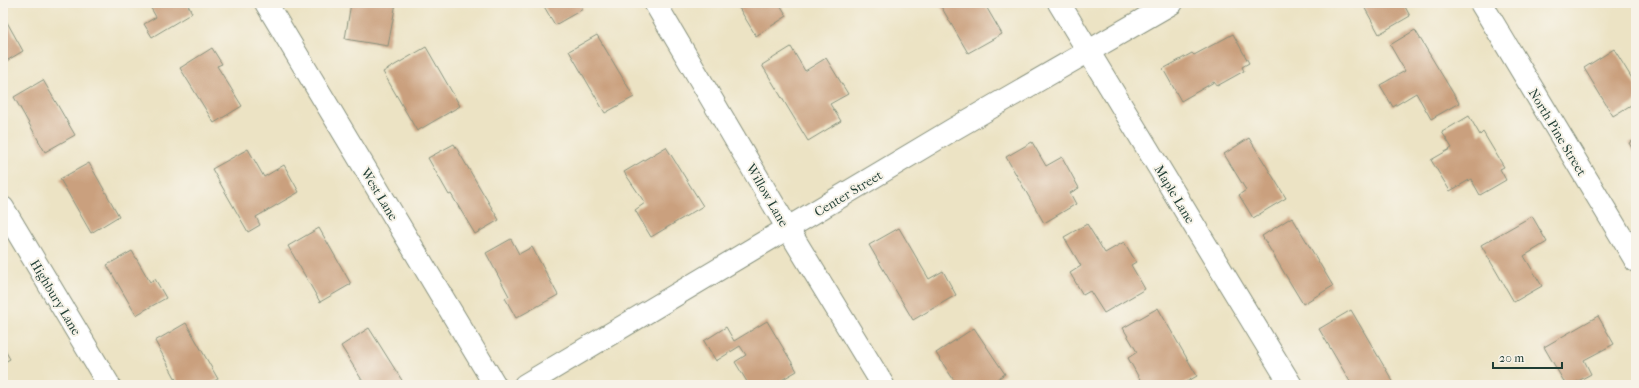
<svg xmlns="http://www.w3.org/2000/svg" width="1639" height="388" viewBox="0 0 1639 388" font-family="'IM FELL French Canon',serif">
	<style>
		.building { fill: #caa07e }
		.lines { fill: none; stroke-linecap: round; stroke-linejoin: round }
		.minor-casing { stroke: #86907c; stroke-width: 24 }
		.minor { stroke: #fff; stroke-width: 22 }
		.labels { text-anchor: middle; stroke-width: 4; stroke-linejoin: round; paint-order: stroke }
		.street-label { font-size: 13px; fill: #1f3d34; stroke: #f7f3e8 }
	</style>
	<rect width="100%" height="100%" fill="#f7f3e8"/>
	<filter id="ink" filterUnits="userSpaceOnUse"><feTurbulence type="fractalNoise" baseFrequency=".025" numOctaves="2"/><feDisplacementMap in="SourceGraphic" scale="8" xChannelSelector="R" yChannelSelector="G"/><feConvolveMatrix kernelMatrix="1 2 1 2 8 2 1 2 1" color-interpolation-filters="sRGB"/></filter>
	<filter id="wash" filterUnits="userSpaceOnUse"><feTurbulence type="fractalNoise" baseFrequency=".012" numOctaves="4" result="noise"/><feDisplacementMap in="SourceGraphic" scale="16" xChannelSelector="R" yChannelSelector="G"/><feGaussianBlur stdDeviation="0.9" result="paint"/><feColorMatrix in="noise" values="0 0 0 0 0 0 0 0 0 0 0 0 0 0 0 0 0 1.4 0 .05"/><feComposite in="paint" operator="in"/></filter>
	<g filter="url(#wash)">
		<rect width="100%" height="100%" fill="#ece3c4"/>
		<g id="blocks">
			<g class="building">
				<path d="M148,3H187L192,13L152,37L144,24L156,17Z"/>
				<path d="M351,3H396L388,46L345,39Z"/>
				<path d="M542,3H580L583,9L555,25Z"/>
				<path d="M736,3H779L787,16L756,36Z"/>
				<path d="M939,3H984L1002,34L968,53Z"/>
				<path d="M1362,3H1403L1410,16L1379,34Z"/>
				<path d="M3,15L23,51L3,63Z"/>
				<path d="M1415,30L1459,103L1431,119L1416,93L1393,107L1380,85L1405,71L1390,45Z"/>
				<path d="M1233,34L1249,63L1242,67L1244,71L1217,86L1214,82L1181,101L1163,69L1192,53L1194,55Z"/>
				<path d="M597,35L634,97L605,113L569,51Z"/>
				<path d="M426,47L460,106L417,131L383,72Z"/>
				<path d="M791,47L805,71L826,58L848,94L830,104L841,121L808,141L762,65Z"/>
				<path d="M212,48L222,64L217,66L242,106L214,123L180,68Z"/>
				<path d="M1614,49L1636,85V102L1613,116L1584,68Z"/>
				<path d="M43,80L75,135L45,152L14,97Z"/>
				<path d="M1469,116L1480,135L1483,132L1504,167L1500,169L1506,180L1480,195L1471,179L1450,191L1431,160L1452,148L1442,132Z"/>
				<path d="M1249,138L1286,198L1253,218L1239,195L1246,190L1224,154Z"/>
				<path d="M1636,140V155L1629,143Z"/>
				<path d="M1032,142L1046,166L1062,157L1079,188L1070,193L1076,204L1044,223L1006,157Z"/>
				<path d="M454,144L499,220L475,234L451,194L449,195L428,158Z"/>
				<path d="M666,147L703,206L651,237L635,210L645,203L624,172Z"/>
				<path d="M248,149L264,177L284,165L299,192L256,217L260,225L248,232L212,169Z"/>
				<path d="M89,163L119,216L91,233L60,179Z"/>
				<path d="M1532,216L1547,242L1524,256L1542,286L1514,302L1481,245Z"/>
				<path d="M1292,217L1333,286L1303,304L1262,236Z"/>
				<path d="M1087,224L1105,253L1124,242L1136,262L1131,265L1145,289L1104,313L1090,291L1083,295L1070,273L1081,266L1064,237Z"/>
				<path d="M319,228L351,284L320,302L288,246Z"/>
				<path d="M899,228L929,279L943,271L956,295L913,320L869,245Z"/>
				<path d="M511,239L519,254L532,247L558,295L516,318L505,298L509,296L486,253Z"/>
				<path d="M132,251L150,282L155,279L166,298L136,315L107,265Z"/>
				<path d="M1158,308L1197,376L1181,385H1143L1128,358L1137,352L1123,328Z"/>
				<path d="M1351,310L1395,385H1352L1319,329Z"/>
				<path d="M1598,316L1614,344L1584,360L1591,374L1571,385H1566L1544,347Z"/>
				<path d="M767,321L797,371L773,385H749L735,362L746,355L740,346L716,361L704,341L726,327L734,341Z"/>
				<path d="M186,323L218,379L206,385H179L155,341Z"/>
				<path d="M369,328L403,382L399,385H365L341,346Z"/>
				<path d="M974,328L1005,374L997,379L1001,385H957L936,353Z"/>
				<path d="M3,347L10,359L3,363Z"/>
			</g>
		</g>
	</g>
	<g filter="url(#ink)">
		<use href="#blocks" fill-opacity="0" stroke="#86907c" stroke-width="1"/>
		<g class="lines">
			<defs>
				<g id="minor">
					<path d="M266,3L495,385"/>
					<path d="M655,3L788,229L883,385"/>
					<path d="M1059,3L1291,385"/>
					<path d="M1481,3L1636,261"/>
					<path d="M3,208L109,385"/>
					<path d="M525,385L952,130L1172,3"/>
				</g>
			</defs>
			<use href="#minor" class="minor-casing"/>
			<use href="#minor" class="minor"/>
		</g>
	</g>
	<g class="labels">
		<g class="street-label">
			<text transform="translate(1558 132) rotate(59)" y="5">North Pine Street</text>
			<text transform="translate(848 193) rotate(-31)" y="5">Center Street</text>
			<text transform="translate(380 194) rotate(59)" y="5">West Lane</text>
			<text transform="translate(1175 194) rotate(59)" y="5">Maple Lane</text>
			<text transform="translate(768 195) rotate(60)" y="5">Willow Lane</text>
			<text transform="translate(56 297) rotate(59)" y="5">Highbury Lane</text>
		</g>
	</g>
	<rect width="1639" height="388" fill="none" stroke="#f7f3e8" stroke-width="16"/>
	<path d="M1493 362v6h69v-6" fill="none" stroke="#1f3d34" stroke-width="2"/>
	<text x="1499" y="362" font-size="12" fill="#1f3d34" stroke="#f7f3e8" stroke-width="3" paint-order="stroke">20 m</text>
</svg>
